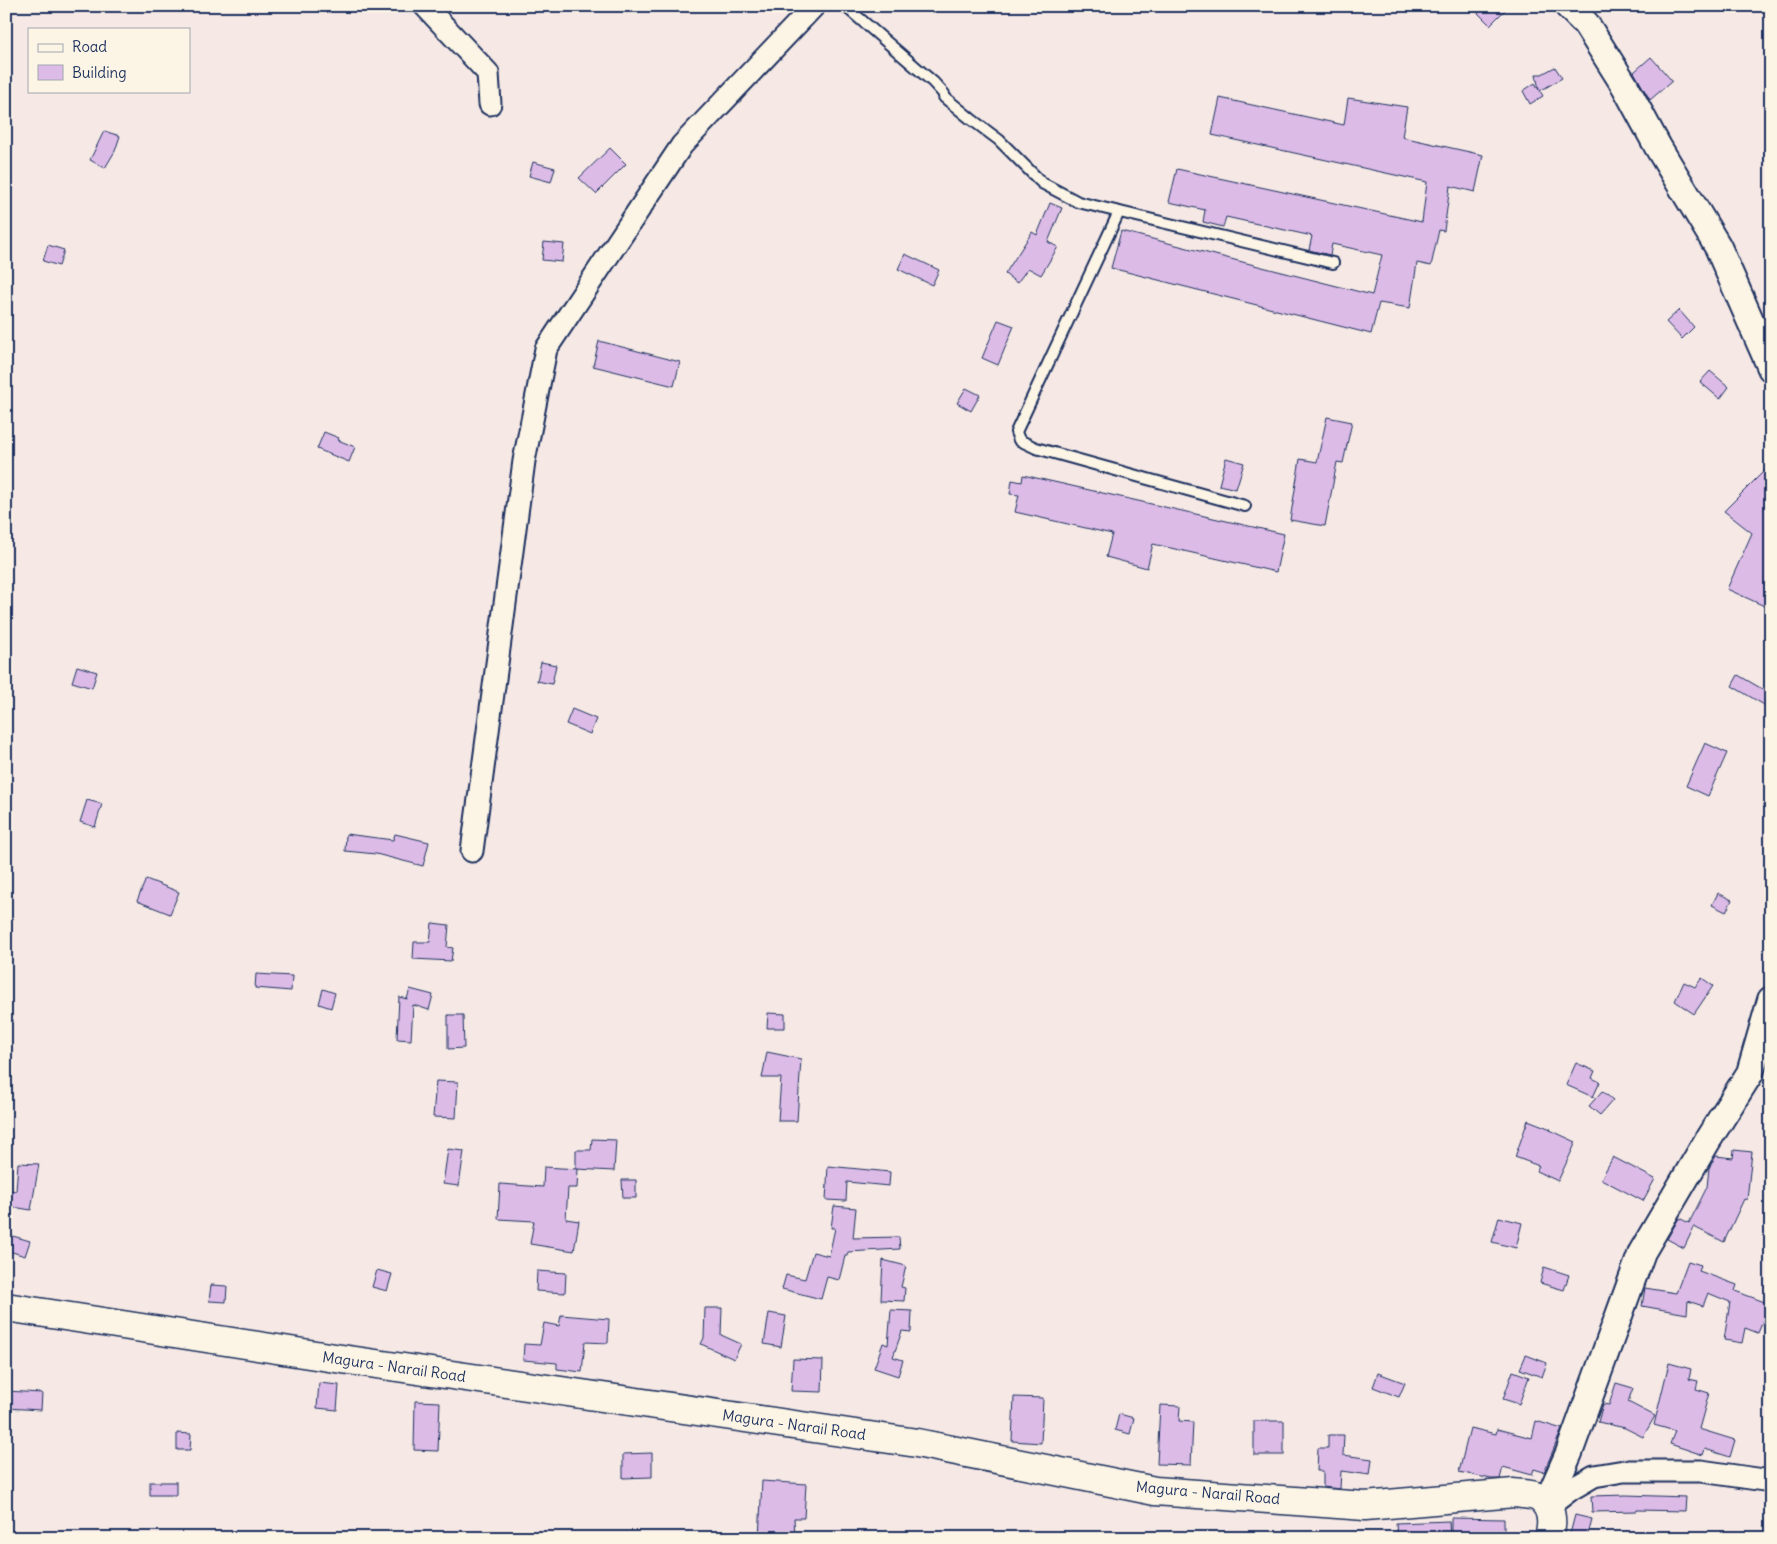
<svg xmlns="http://www.w3.org/2000/svg" width="1777" height="1544" viewBox="0 0 1777 1544" font-family="Delius,sans-serif">
	<style>
		.building { fill: #dcbbe7; stroke: #1b2f5e }
		.lines { fill: none; stroke-linecap: round; stroke-linejoin: round }
		.service-casing { stroke: #1b2f5e; stroke-width: 14 }
		.minor-casing { stroke: #1b2f5e; stroke-width: 25 }
		.tertiary-casing { stroke: #1b2f5e; stroke-width: 30 }
		.primary-casing { stroke: #1b2f5e; stroke-width: 31 }
		.service { stroke: #fcf5e5; stroke-width: 10 }
		.minor { stroke: #fcf5e5; stroke-width: 21 }
		.tertiary { stroke: #fcf5e5; stroke-width: 26 }
		.primary { stroke: #fcf5e5; stroke-width: 28 }
		.labels { text-anchor: middle; stroke-width: 4; stroke-linejoin: round; paint-order: stroke }
		.street-label { font-size: 15px; fill: #1b2f5e; stroke: #fcf5e5 }
	</style>
	<rect width="100%" height="100%" fill="#f6e9e5"/>
	<filter id="ink" filterUnits="userSpaceOnUse"><feTurbulence type="fractalNoise" baseFrequency=".02" numOctaves="2"/><feDisplacementMap in="SourceGraphic" scale="10" xChannelSelector="R" yChannelSelector="G"/><feConvolveMatrix kernelMatrix="1 2 1 2 8 2 1 2 1" color-interpolation-filters="sRGB"/></filter>
	<g filter="url(#ink)">
		<g class="building">
			<path d="M1471,6H1509L1490,25Z"/>
			<path d="M1651,57L1672,81L1650,100L1634,72Z"/>
			<path d="M1555,67L1562,78L1540,91L1543,96L1530,104L1523,91L1535,83L1539,90L1536,74H1542Z"/>
			<path d="M1220,98L1344,125L1348,98L1407,107L1402,137L1483,155L1475,192L1450,186L1444,231L1439,230L1431,266L1417,263L1410,308L1379,303L1371,334L1111,268L1121,231L1372,295L1382,255L1332,244L1330,255L1309,250L1312,236L1226,217L1223,227L1203,222L1205,210L1169,202L1177,169L1422,222L1427,182L1212,135Z"/>
			<path d="M104,131L120,136L115,151L105,168L90,160Z"/>
			<path d="M610,148L626,164L596,194L579,178Z"/>
			<path d="M533,162L555,168L551,182L529,176Z"/>
			<path d="M1050,203L1062,208L1048,242L1058,247L1041,275L1028,268L1017,283L1005,274L1032,232L1037,235Z"/>
			<path d="M544,242L564,244L562,262L542,260Z"/>
			<path d="M48,245L64,250L59,266L43,261Z"/>
			<path d="M905,254L939,270L932,285L898,269Z"/>
			<path d="M1679,310L1694,327L1682,339L1666,322Z"/>
			<path d="M998,320L1014,326L998,365L982,358Z"/>
			<path d="M599,341L680,362L674,386L593,366Z"/>
			<path d="M1710,371L1729,387L1720,399L1700,382Z"/>
			<path d="M966,388L980,395L971,411L957,403Z"/>
			<path d="M1327,417L1352,422L1343,463L1337,462L1325,526L1290,520L1300,459L1317,462Z"/>
			<path d="M324,432L339,438L338,440L355,447L349,462L317,449Z"/>
			<path d="M1226,458L1244,463L1236,489L1219,485Z"/>
			<path d="M1771,464V609L1727,589L1752,533L1724,511Z"/>
			<path d="M1023,475L1284,534L1276,572L1153,544L1147,568L1106,557L1112,534L1015,512L1019,495L1010,494L1012,480L1022,482Z"/>
			<path d="M541,662L556,665L552,684L537,681Z"/>
			<path d="M77,666L97,672L92,688L72,682Z"/>
			<path d="M1738,675L1771,694V709L1732,686Z"/>
			<path d="M572,709L596,719L590,734L566,724Z"/>
			<path d="M1705,743L1727,753L1708,796L1686,786Z"/>
			<path d="M87,800L102,804L95,827L80,822Z"/>
			<path d="M346,834L393,840L395,834L429,842L423,866L376,854L345,851Z"/>
			<path d="M146,879L179,892L170,914L137,901Z"/>
			<path d="M1718,893L1732,900L1726,912L1712,905Z"/>
			<path d="M432,923L449,925L447,947L453,948L451,961L413,959L414,942H430Z"/>
			<path d="M256,974L292,976L291,991L255,988Z"/>
			<path d="M1702,978L1713,986L1694,1014L1675,1001L1684,982L1695,987Z"/>
			<path d="M323,989L335,993L331,1008L319,1004Z"/>
			<path d="M410,989L433,995L429,1010L413,1005L411,1040L397,1039L399,997L407,999Z"/>
			<path d="M768,1013L785,1014V1028H767Z"/>
			<path d="M448,1015H463L464,1048L448,1049Z"/>
			<path d="M767,1052L801,1059L797,1121H778L781,1078H762Z"/>
			<path d="M1576,1063L1595,1071L1592,1078L1600,1082L1593,1097L1566,1085Z"/>
			<path d="M436,1081L458,1082L456,1118L433,1117Z"/>
			<path d="M1602,1091L1613,1100L1600,1115L1589,1106Z"/>
			<path d="M1528,1120L1551,1129L1550,1130L1576,1142L1558,1181L1536,1171L1539,1166L1515,1157Z"/>
			<path d="M592,1139L616,1140L614,1171L576,1169V1150H591Z"/>
			<path d="M448,1149L464,1151L459,1186L443,1184Z"/>
			<path d="M1734,1150L1752,1152L1747,1200L1744,1199L1724,1242L1694,1227L1684,1248L1667,1239L1679,1218L1689,1223L1707,1187L1709,1168L1716,1156L1733,1158Z"/>
			<path d="M1613,1157L1655,1179L1643,1201L1601,1179Z"/>
			<path d="M18,1163L39,1164L31,1210L7,1206L10,1190L16,1191Z"/>
			<path d="M828,1166L890,1172L889,1186L847,1182L846,1201L826,1200Z"/>
			<path d="M544,1167L578,1169L577,1188H568L566,1219L579,1221L574,1251L530,1244L534,1221L498,1219L500,1184L543,1187Z"/>
			<path d="M622,1180H636V1198H623Z"/>
			<path d="M834,1206L856,1208L853,1238L899,1237L900,1249L848,1252L847,1256H845L839,1280L827,1277L821,1299L782,1289L786,1275L805,1279L813,1252L829,1256L835,1228H831Z"/>
			<path d="M1499,1217L1522,1223L1516,1248L1492,1242Z"/>
			<path d="M6,1234L30,1241L25,1256L6,1250Z"/>
			<path d="M883,1260L906,1266L901,1287L905,1288L904,1301L881,1300Z"/>
			<path d="M1688,1261L1701,1265L1699,1271L1737,1285L1735,1291L1770,1304L1758,1333L1745,1328L1742,1343L1724,1340L1730,1302L1708,1293L1703,1306L1688,1301L1687,1314L1642,1306L1645,1288L1676,1293Z"/>
			<path d="M1544,1267L1569,1275L1564,1290L1540,1283Z"/>
			<path d="M377,1270L392,1274L387,1291L372,1287Z"/>
			<path d="M537,1271L566,1273L565,1293L536,1291Z"/>
			<path d="M211,1285L227,1286L226,1302L209,1301Z"/>
			<path d="M705,1308H722L721,1335L741,1344L734,1359L701,1344L704,1338Z"/>
			<path d="M891,1310L912,1311L911,1332L902,1331L893,1357L903,1360L898,1376L874,1368L883,1343L888,1345Z"/>
			<path d="M769,1313L786,1316L781,1347L764,1344Z"/>
			<path d="M561,1315L609,1319L608,1343L585,1342L582,1372L557,1369V1363L523,1360L524,1344L540,1345L544,1323L559,1326Z"/>
			<path d="M1526,1355L1547,1363L1542,1377L1520,1369Z"/>
			<path d="M793,1359L823,1360L822,1392L791,1391Z"/>
			<path d="M1669,1363L1691,1369L1689,1379L1698,1381L1696,1389L1709,1393L1699,1429L1735,1440L1730,1457L1705,1449L1703,1455L1670,1444L1675,1431L1654,1425Z"/>
			<path d="M1513,1371L1529,1377L1519,1404L1503,1399Z"/>
			<path d="M1378,1373L1405,1383L1399,1397L1373,1387Z"/>
			<path d="M319,1383L339,1385L337,1410L317,1408Z"/>
			<path d="M1616,1383L1633,1388L1628,1402L1655,1416L1643,1437L1625,1428L1598,1422L1603,1404L1609,1405Z"/>
			<path d="M6,1391L42,1393L41,1410L6,1408Z"/>
			<path d="M1014,1397L1043,1398L1041,1443L1012,1441Z"/>
			<path d="M415,1401L440,1402L438,1451L414,1450Z"/>
			<path d="M1160,1405L1180,1406L1179,1421L1193,1422L1191,1465L1157,1464Z"/>
			<path d="M1119,1414L1134,1418L1130,1434L1115,1430Z"/>
			<rect x="1254" y="1421" width="30" height="34"/>
			<path d="M1536,1421L1562,1429L1544,1472L1534,1469L1532,1475L1503,1467L1500,1479H1491L1459,1472L1470,1428L1496,1434L1497,1429L1532,1438Z"/>
			<path d="M177,1433L191,1434L190,1450H177Z"/>
			<path d="M1328,1435H1344L1343,1455L1372,1459L1370,1475L1341,1471L1340,1489L1323,1487V1471H1317L1318,1448H1328Z"/>
			<path d="M652,1453V1477L623,1478V1454Z"/>
			<path d="M762,1481L806,1484L804,1518H794L795,1538H759Z"/>
			<rect x="150" y="1482" width="26" height="13"/>
			<path d="M1626,1495L1686,1497L1685,1511L1637,1510V1511L1592,1512L1591,1496Z"/>
			<path d="M1575,1515L1592,1519L1587,1538H1569Z"/>
			<path d="M1451,1518L1504,1519V1538H1478V1533L1451,1532Z"/>
			<path d="M1449,1521L1450,1538H1397L1396,1523Z"/>
		</g>
		<g class="lines">
			<defs>
				<g id="service">
					<path d="M845,6L933,82L944,94V97L971,119L999,140L1042,183L1078,202L1333,263"/>
					<path d="M1119,212L1016,432L1019,440L1036,448L1245,506"/>
				</g>
				<g id="minor">
					<path d="M425,6L488,73L490,104"/>
					<path d="M472,851L524,461L546,349L682,145L814,6"/>
					<path d="M1548,1507L1570,1490L1594,1476L1624,1471H1701L1771,1481"/>
				</g>
				<g id="tertiary">
					<path d="M1568,6L1586,24L1625,86L1658,147L1718,247L1771,368"/>
					<path d="M1548,1507L1554,1487L1569,1453L1642,1252L1709,1138L1750,1073L1771,1000"/>
				</g>
				<path id="primary" d="M6,1307L335,1358L917,1443L1155,1491L1365,1506L1514,1493C1521,1494 1532,1494 1538,1497C1553,1506 1553,1523 1549,1538"/>
			</defs>
			<use href="#service" class="service-casing"/>
			<use href="#minor" class="minor-casing"/>
			<use href="#tertiary" class="tertiary-casing"/>
			<use href="#primary" class="primary-casing"/>
			<use href="#service" class="service"/>
			<use href="#minor" class="minor"/>
			<use href="#tertiary" class="tertiary"/>
			<use href="#primary" class="primary"/>
		</g>
	</g>
	<g class="labels">
		<g class="street-label">
			<text transform="translate(394 1367) rotate(8)" y="5">Magura - Narail Road</text>
			<text transform="translate(794 1425) rotate(8)" y="5">Magura - Narail Road</text>
			<text transform="translate(1208 1493) rotate(5)" y="5">Magura - Narail Road</text>
		</g>
	</g>
	<rect width="1777" height="1544" fill="none" stroke="#fcf5e5" stroke-width="25"/>
	<rect x="12" y="12" width="1752" height="1519" fill="none" stroke="#1b2f5e" stroke-width="2" filter="url(#ink)"/>
	<rect x="28" y="28" width="162" height="65" fill="#fcf5e5" stroke="#a2a6af"/>
	<rect x="38" y="44" width="25" height="8" fill="#fcf5e5" stroke="#a2a6af"/>
	<text x="72" y="52" font-size="15" fill="#1b2f5e">Road</text>
	<rect x="38" y="65" width="25" height="15" fill="#dcbbe7" stroke="#a2a6af"/>
	<text x="72" y="78" font-size="15" fill="#1b2f5e">Building</text>
</svg>
